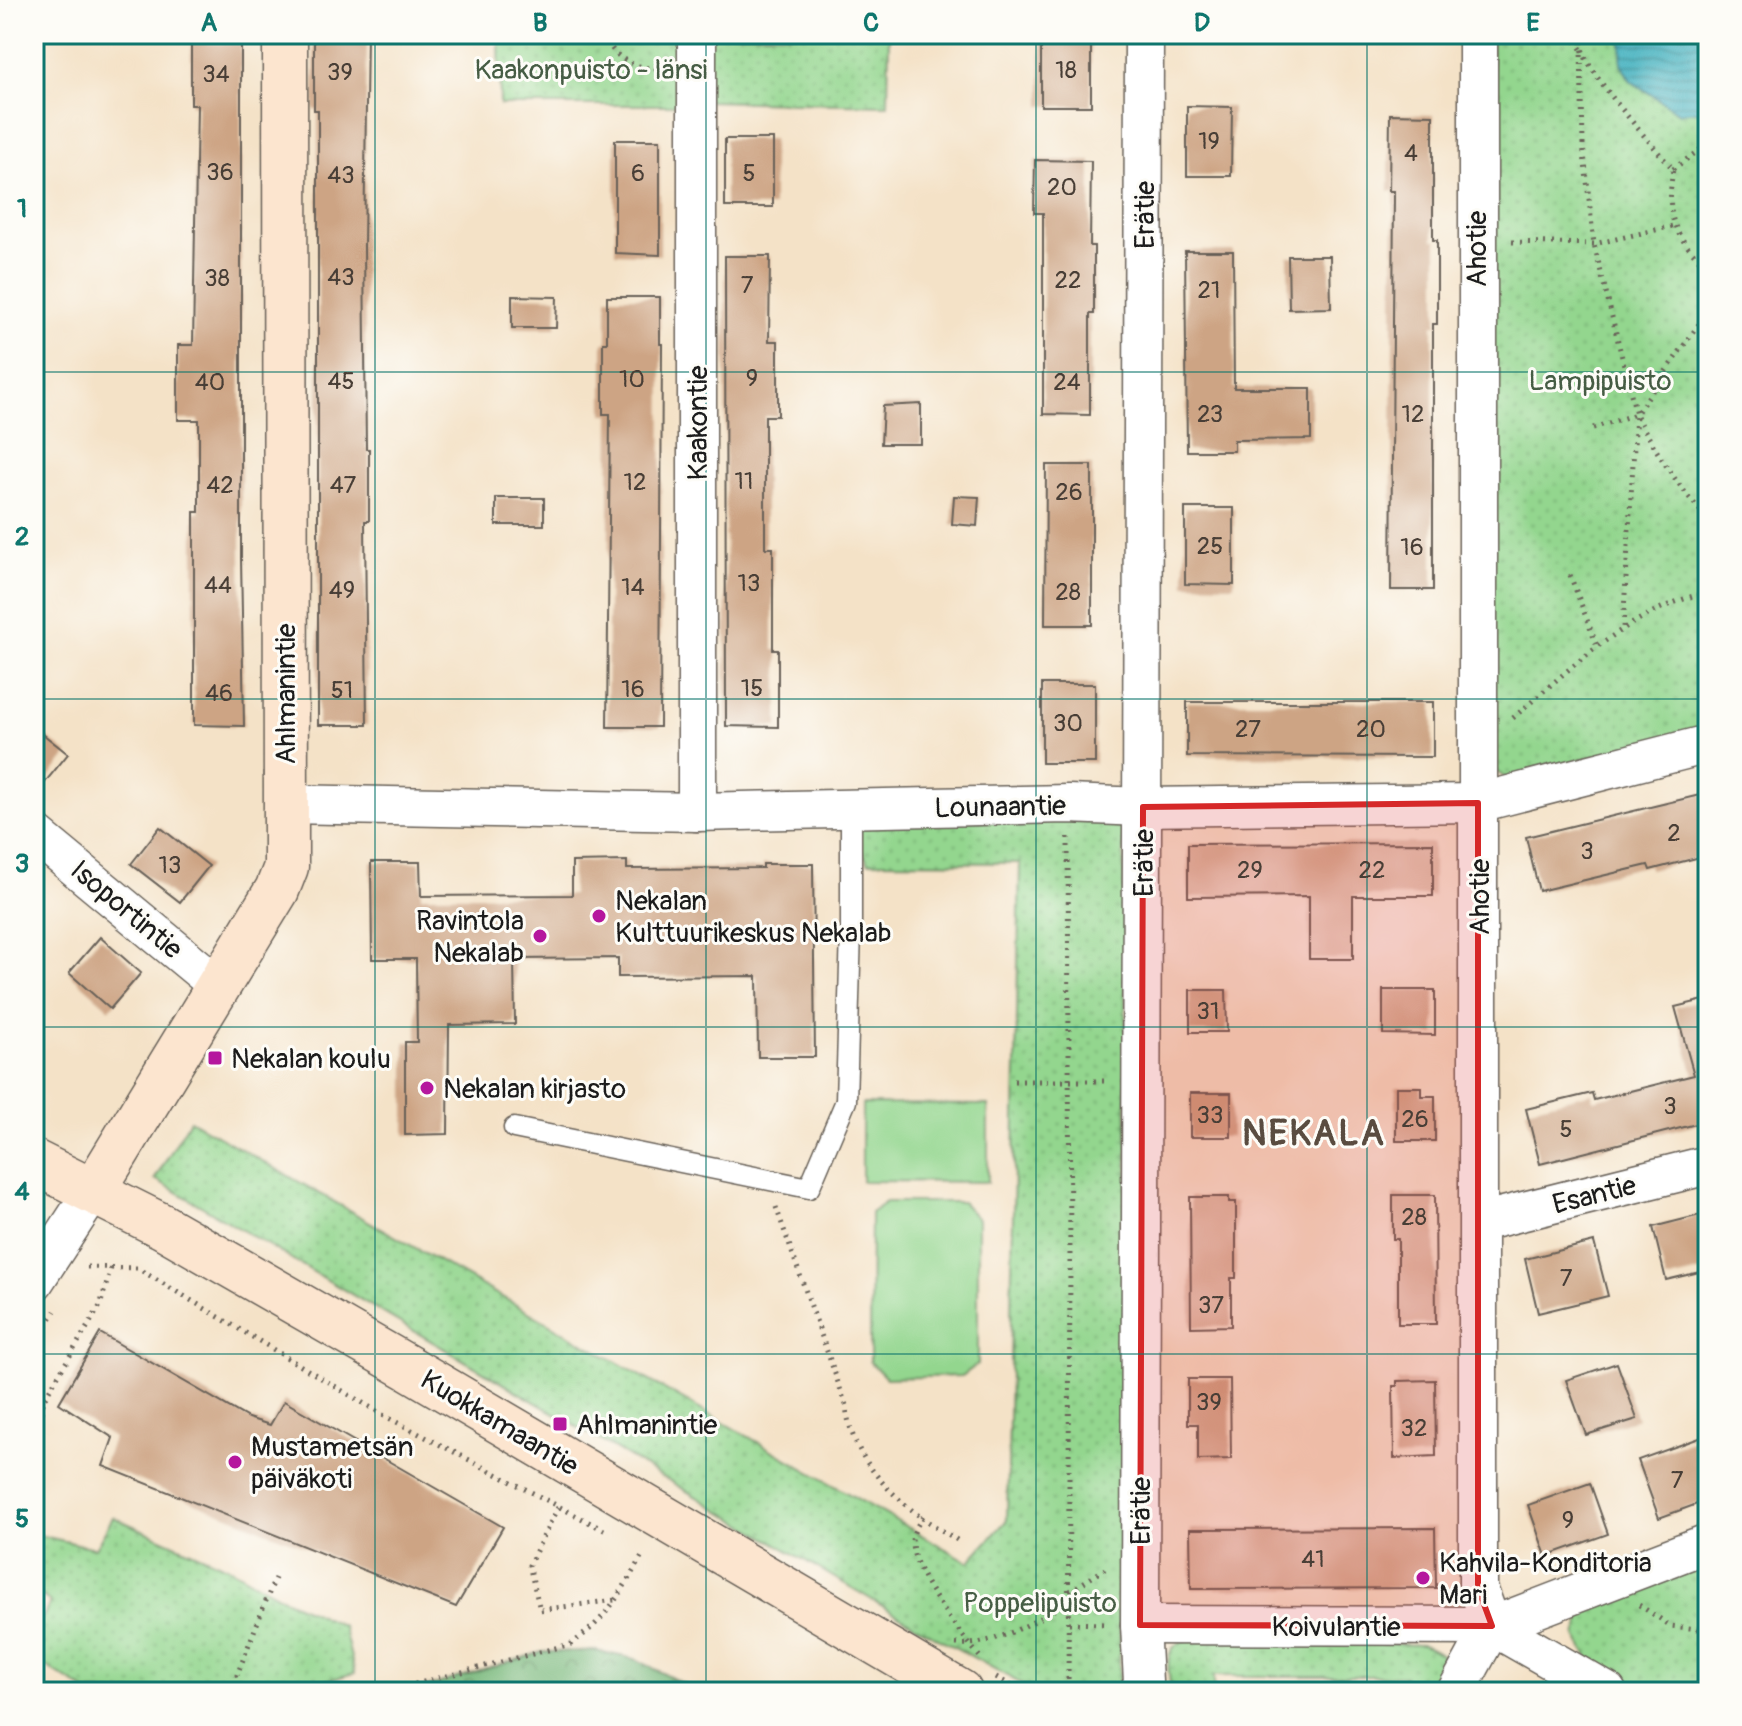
<svg xmlns="http://www.w3.org/2000/svg" width="1742" height="1726" viewBox="0 0 1742 1726" font-family="Pangolin,sans-serif">
	<style>
		.grass { fill: url(#grass-dots); stroke: #587955; stroke-width: 2 }
		.forest { fill: url(#forest-crowns); stroke: #496a4a; stroke-width: 2 }
		.pitch { fill: #93d68e; stroke: #587955; stroke-width: 2 }
		.water { fill: url(#water-rules); stroke: #2f666e; stroke-width: 2 }
		.building { fill: #cda484 }
		.lines { fill: none; stroke-linecap: round; stroke-linejoin: round }
		.lane-casing { stroke: #686158; stroke-width: 23 }
		.street-casing { stroke: #686158; stroke-width: 41 }
		.secondary-casing { stroke: #686158; stroke-width: 47 }
		.path { stroke: #686158; stroke-width: 5; stroke-dasharray: 2 6; stroke-linecap: butt }
		.lane { stroke: #fff; stroke-width: 20 }
		.street { stroke: #fff; stroke-width: 38 }
		.secondary { stroke: #fce5cf; stroke-width: 44 }
		.marked { fill: #d62828; fill-opacity: 0.2; stroke: #d62828; stroke-width: 6; stroke-linejoin: round }
		.grid { fill: none; stroke: #0f766e; stroke-width: 2; stroke-opacity: 0.55 }
		.poi-dot { fill: #b5179e; stroke: #fdfcf7; stroke-width: 3 }
		.labels { text-anchor: middle; stroke-width: 6; stroke-linejoin: round; paint-order: stroke }
		.number-label { font-size: 24px; fill: #483e36 }
		.park-label { font-size: 28px; fill: #465d44; stroke: #fdfcf7 }
		.street-label { font-size: 28px; fill: #1c1c1c; stroke: #fdfcf7 }
		.poi-label { font-size: 28px; fill: #1c1c1c; stroke: #fdfcf7; text-anchor: start }
		.district-label { font-size: 36px; font-weight: bold; letter-spacing: 2px; fill: #5a4c40; stroke: #fdfcf7 }
		.neatline { fill: none; stroke: #0f766e; stroke-width: 3 }
		.grid-label { font-size: 26px; text-anchor: middle; font-weight: bold; fill: #0f766e }
	</style>
	<defs>
		<pattern id="grass-dots" width="8" height="8" patternUnits="userSpaceOnUse" patternTransform="scale(2)"><rect width="8" height="8" fill="#93d68e"/><path d="M2 2h.1M6 6h.1" fill="none" stroke="#7eb77a" stroke-width="1.8" stroke-linecap="round"/></pattern>
		<pattern id="forest-crowns" width="20" height="18" patternUnits="userSpaceOnUse" patternTransform="scale(2)"><rect width="20" height="18" fill="#76b779"/><path d="M2 6a3 3 0 1 1 6 0M12 15a3 3 0 1 1 6 0" fill="none" stroke="#609462"/></pattern>
		<pattern id="water-rules" width="6" height="5" patternUnits="userSpaceOnUse" patternTransform="scale(2)"><rect width="6" height="5" fill="#42b1bf"/><path d="M0 2.5h6" fill="none" stroke="#368f9a"/></pattern>
	</defs>
	<rect width="100%" height="100%" fill="#fdfcf7"/>
	<filter id="ink" filterUnits="userSpaceOnUse"><feTurbulence type="fractalNoise" baseFrequency=".0125" numOctaves="2"/><feDisplacementMap in="SourceGraphic" scale="16" xChannelSelector="R" yChannelSelector="G"/><feConvolveMatrix kernelMatrix="1 2 1 2 8 2 1 2 1" color-interpolation-filters="sRGB"/></filter>
	<filter id="wash" filterUnits="userSpaceOnUse"><feTurbulence type="fractalNoise" baseFrequency=".006" numOctaves="4" result="noise"/><feDisplacementMap in="SourceGraphic" scale="32" xChannelSelector="R" yChannelSelector="G"/><feGaussianBlur stdDeviation="1.8" result="paint"/><feColorMatrix in="noise" values="0 0 0 0 0 0 0 0 0 0 0 0 0 0 0 0 0 1.4 0 .05"/><feComposite in="paint" operator="in"/></filter>
	<g filter="url(#wash)">
		<rect width="100%" height="100%" fill="#f4e2c7"/>
		<g class="grass">
			<path d="M499,34H682V105H500Z"/>
			<path d="M707,34H889L888,105L706,101Z"/>
			<path d="M1492,34H1708V727L1507,779L1491,768Z"/>
			<path d="M844,820L1123,821L1128,1211L1119,1677L1116,1692H1036L920,1628L155,1179L190,1120L969,1562L1007,1520L1020,863L868,862Z"/>
			<path d="M113,1517L227,1567L284,1599L343,1626L355,1673L282,1692H88L34,1659V1633L51,1602L34,1591V1534L95,1548Z"/>
			<path d="M1708,1557V1692H1649L1588,1657L1576,1636L1583,1612L1597,1600Z"/>
			<path d="M1196,1637L1422,1645C1449,1654 1455,1667 1441,1692H1396L1405,1676H1214V1692H1171C1168,1664 1161,1643 1196,1637Z"/>
		</g>
		<path class="forest" d="M596,1651L635,1659L699,1692H411L542,1652Z"/>
		<g class="pitch">
			<path d="M862,1104L988,1105V1182L862,1181Z"/>
			<path d="M886,1202H962L978,1219V1364L962,1376L886,1378L870,1362L871,1213Z"/>
		</g>
		<path class="water" d="M1622,34H1708V110L1679,113L1631,81L1621,64Z"/>
		<g id="blocks">
			<g class="building">
				<path d="M314,34H367L364,246L366,449H369V521H365L367,725H318V110H314Z"/>
				<rect x="1041" y="34" width="50" height="72"/>
				<path d="M191,43L241,44V558L244,726L194,725V512H199V420H178V345H193L197,105H191Z"/>
				<path d="M1187,106L1232,107L1231,176H1187Z"/>
				<path d="M1390,114L1433,115V240H1437V324H1433V590H1391L1394,191H1389Z"/>
				<rect x="725" y="139" width="48" height="68"/>
				<path d="M615,140H660V255L615,253Z"/>
				<path d="M1035,160L1091,161L1090,246H1094V314H1090V415L1043,414V213H1034Z"/>
				<path d="M1185,251H1233L1234,388H1311V439L1234,440V451H1187Z"/>
				<path d="M725,256H770L769,341H778V416H765V548H773V650H778V727L726,726Z"/>
				<path d="M1288,256H1330L1331,308L1289,309Z"/>
				<path d="M512,296L557,297L556,328H512Z"/>
				<path d="M607,297H660V344H662L660,727H607L610,414H603V343H607Z"/>
				<path d="M921,404V444H881L883,406Z"/>
				<path d="M1046,465H1092V625H1045Z"/>
				<path d="M954,496L979,497L977,526L952,524Z"/>
				<rect x="496" y="498" width="48" height="27"/>
				<path d="M1185,508H1234V585L1185,584Z"/>
				<rect x="1042" y="684" width="53" height="79"/>
				<path d="M1187,702H1433V757L1187,756Z"/>
				<path d="M34,727L68,754L34,796Z"/>
				<path d="M1708,793V855L1650,870L1648,865L1539,891L1526,837Z"/>
				<path d="M160,827L209,866L180,902L131,864Z"/>
				<path d="M1433,843V896H1353V959H1309V896L1188,897V844Z"/>
				<path d="M627,861V869L763,868V864H813L815,1057H758L757,976L618,977V958L514,959L515,1024L449,1025L448,1134L405,1135V1042H417L416,959H372L371,862H420L421,896L572,895V862Z"/>
				<path d="M100,937L141,973L110,1009L69,973Z"/>
				<path d="M1190,990H1226L1227,1032H1190Z"/>
				<path d="M1383,990H1435V1035L1383,1034Z"/>
				<path d="M1708,999V1109L1701,1110L1704,1122L1540,1164L1526,1109L1592,1093L1594,1100L1694,1075L1675,1007Z"/>
				<path d="M1396,1087H1421V1096H1435V1141H1396Z"/>
				<rect x="1190" y="1093" width="41" height="44"/>
				<path d="M1393,1195H1435L1436,1324H1398V1239H1393Z"/>
				<path d="M1190,1197H1229V1202H1236V1278H1231V1326L1191,1327Z"/>
				<path d="M1708,1213V1270L1666,1280L1653,1227Z"/>
				<path d="M1594,1242L1608,1296L1538,1313L1525,1259Z"/>
				<path d="M100,1333L248,1418L270,1425L284,1401L503,1527L456,1607L103,1466L113,1438L59,1403Z"/>
				<path d="M1617,1363L1637,1419L1586,1435L1566,1380Z"/>
				<path d="M1188,1379H1230L1231,1459L1198,1460V1424H1188Z"/>
				<path d="M1435,1380L1436,1456L1394,1458L1393,1386H1397V1381Z"/>
				<path d="M1708,1435V1500L1659,1518L1638,1460Z"/>
				<path d="M1590,1483L1608,1534L1546,1556L1528,1505Z"/>
				<path d="M1435,1528L1436,1588L1191,1589L1190,1529Z"/>
			</g>
		</g>
	</g>
	<g filter="url(#ink)">
		<use href="#blocks" fill-opacity="0" stroke="#686158" stroke-width="2"/>
		<g class="lines">
			<defs>
				<path id="lane" d="M514,1128L809,1188L846,1101L851,931V808"/>
				<g id="street">
					<path d="M1478,34V1588L1492,1626L1607,1692"/>
					<path d="M285,804L697,812L1068,804L1143,807L1478,803L1708,744"/>
					<path d="M697,812V34"/>
					<path d="M34,833L219,986"/>
					<path d="M1480,1222L1708,1165"/>
					<path d="M34,1282L94,1190"/>
					<path d="M1140,1625L1492,1626L1708,1543"/>
					<path d="M1139,1692L1143,1682L1140,1625L1144,34"/>
					<path d="M1456,1692L1492,1626"/>
				</g>
				<g id="secondary">
					<path d="M34,1162L162,1226L409,1368L960,1692"/>
					<path d="M94,1190L277,890L286,867L285,34"/>
				</g>
			</defs>
			<use href="#lane" class="lane-casing"/>
			<use href="#street" class="street-casing"/>
			<use href="#secondary" class="secondary-casing"/>
			<g class="path">
				<path d="M605,34C612,61 639,69 664,69"/>
				<path d="M1571,34L1581,49L1583,145L1594,244L1636,414L1623,627"/>
				<path d="M1583,34C1583,38 1581,42 1582,47C1584,70 1655,148 1673,169C1666,217 1672,234 1708,268"/>
				<path d="M1673,169L1708,144"/>
				<path d="M1512,242L1594,244L1673,226"/>
				<path d="M1708,311L1636,414C1656,452 1678,487 1708,519"/>
				<path d="M1593,428L1636,414"/>
				<path d="M1570,575L1597,646"/>
				<path d="M1513,718C1573,666 1628,611 1708,592"/>
				<path d="M1068,837L1070,1260L1068,1692"/>
				<path d="M1014,1081H1109"/>
				<path d="M776,1207L846,1405C850,1453 885,1490 922,1518"/>
				<path d="M87,1267L137,1268L383,1415L604,1530"/>
				<path d="M34,1346L55,1311"/>
				<path d="M34,1444L44,1399L100,1306L111,1268"/>
				<path d="M558,1507L529,1565L540,1610L615,1600"/>
				<path d="M957,1540L922,1518C917,1526 912,1533 912,1542C912,1573 960,1633 980,1657"/>
				<path d="M1070,1591L1105,1569"/>
				<path d="M1639,1605L1671,1626L1708,1630"/>
				<path d="M1069,1623L1107,1624"/>
				<path d="M956,1644C996,1647 1035,1620 1069,1602"/>
				<path d="M996,1677L1022,1692"/>
				<path d="M241,1692L237,1675L275,1578"/>
				<path d="M384,1692L571,1644C609,1618 622,1590 644,1552"/>
			</g>
			<use href="#lane" class="lane"/>
			<use href="#street" class="street"/>
			<use href="#secondary" class="secondary"/>
		</g>
	</g>
	<path class="marked" d="M1478,803V1588L1492,1626L1140,1625L1143,807Z"/>
	<path class="grid" d="M375,34V1692M706,34V1692M1036,34V1692M1367,34V1692M34,372H1708M34,699H1708M34,1027H1708M34,1354H1708"/>
	<g class="poi-dot">
		<circle cx="599" cy="916" r="8"/>
		<circle cx="540" cy="936" r="8"/>
		<rect x="207" y="1050" width="16" height="16" rx="4"/>
		<circle cx="427" cy="1088" r="8"/>
		<rect x="552" y="1416" width="16" height="16" rx="4"/>
		<circle cx="235" cy="1462" r="8"/>
		<circle cx="1423" cy="1578" r="8"/>
	</g>
	<g class="labels">
		<g class="number-label">
			<text x="1066" y="78">18</text>
			<text x="340" y="80">39</text>
			<text x="216" y="82">34</text>
			<text x="1209" y="149">19</text>
			<text x="1411" y="161">4</text>
			<text x="220" y="180">36</text>
			<text x="638" y="181">6</text>
			<text x="749" y="181">5</text>
			<text x="341" y="183">43</text>
			<text x="1062" y="195">20</text>
			<text x="341" y="285">43</text>
			<text x="217" y="286">38</text>
			<text x="1068" y="288">22</text>
			<text x="747" y="293">7</text>
			<text x="1209" y="298">21</text>
			<text x="752" y="386">9</text>
			<text x="632" y="387">10</text>
			<text x="341" y="389">45</text>
			<text x="210" y="390">40</text>
			<text x="1067" y="390">24</text>
			<text x="1210" y="422">23</text>
			<text x="1413" y="422">12</text>
			<text x="744" y="489">11</text>
			<text x="635" y="490">12</text>
			<text x="220" y="493">42</text>
			<text x="343" y="493">47</text>
			<text x="1069" y="500">26</text>
			<text x="1210" y="554">25</text>
			<text x="1412" y="555">16</text>
			<text x="749" y="591">13</text>
			<text x="218" y="593">44</text>
			<text x="633" y="595">14</text>
			<text x="342" y="598">49</text>
			<text x="1068" y="600">28</text>
			<text x="752" y="696">15</text>
			<text x="633" y="697">16</text>
			<text x="342" y="698">51</text>
			<text x="219" y="701">46</text>
			<text x="1068" y="731">30</text>
			<text x="1248" y="737">27</text>
			<text x="1371" y="737">20</text>
			<text x="1674" y="841">2</text>
			<text x="1587" y="859">3</text>
			<text x="170" y="873">13</text>
			<text x="1250" y="878">29</text>
			<text x="1372" y="878">22</text>
			<text x="1208" y="1019">31</text>
			<text x="1670" y="1114">3</text>
			<text x="1210" y="1123">33</text>
			<text x="1415" y="1127">26</text>
			<text x="1566" y="1137">5</text>
			<text x="1414" y="1225">28</text>
			<text x="1566" y="1286">7</text>
			<text x="1211" y="1313">37</text>
			<text x="1209" y="1410">39</text>
			<text x="1414" y="1436">32</text>
			<text x="1677" y="1488">7</text>
			<text x="1568" y="1528">9</text>
			<text x="1313" y="1567">41</text>
		</g>
		<g class="park-label">
			<text x="591" y="79">Kaakonpuisto - länsi</text>
			<text x="1600" y="390">Lampipuisto</text>
			<text x="1040" y="1612">Poppelipuisto</text>
		</g>
		<g class="street-label">
			<text transform="translate(1144 215) rotate(-90)" y="10">Erätie</text>
			<text transform="translate(1476 249) rotate(-90)" y="10">Ahotie</text>
			<text transform="translate(697 423) rotate(-90)" y="10">Kaakontie</text>
			<text transform="translate(285 694) rotate(-90)" y="10">Ahlmanintie</text>
			<text transform="translate(1000 806) rotate(-1)" y="10">Lounaantie</text>
			<text transform="translate(1143 863) rotate(-90)" y="10">Erätie</text>
			<text transform="translate(1479 897) rotate(-90)" y="10">Ahotie</text>
			<text transform="translate(127 909) rotate(40)" y="10">Isoportintie</text>
			<text transform="translate(1594 1194) rotate(-14)" y="10">Esantie</text>
			<text transform="translate(500 1422) rotate(31)" y="10">Kuokkamaantie</text>
			<text transform="translate(1140 1511) rotate(-90)" y="10">Erätie</text>
			<text x="1336" y="1636">Koivulantie</text>
		</g>
		<g class="poi-label">
			<text x="615" y="910">Nekalan<tspan x="615" dy="32">Kulttuurikeskus Nekalab</tspan></text>
			<text x="524" y="930" text-anchor="end">Ravintola<tspan x="524" dy="32">Nekalab</tspan></text>
			<text x="231" y="1068">Nekalan koulu</text>
			<text x="443" y="1098">Nekalan kirjasto</text>
			<text x="576" y="1434">Ahlmanintie</text>
			<text x="251" y="1456">Mustametsän<tspan x="251" dy="32">päiväkoti</tspan></text>
			<text x="1439" y="1572">Kahvila-Konditoria<tspan x="1439" dy="32">Mari</tspan></text>
		</g>
		<g class="district-label">
			<text x="1314" y="1145">NEKALA</text>
		</g>
	</g>
	<rect width="1742" height="1726" fill="none" stroke="#fdfcf7" stroke-width="88"/>
	<rect x="44" y="44" width="1654" height="1638" class="neatline"/>
	<g class="grid-label">
		<text x="209" y="31">A</text>
		<text x="540" y="31">B</text>
		<text x="871" y="31">C</text>
		<text x="1202" y="31">D</text>
		<text x="1533" y="31">E</text>
		<text x="22" y="217">1</text>
		<text x="22" y="545">2</text>
		<text x="22" y="872">3</text>
		<text x="22" y="1200">4</text>
		<text x="22" y="1527">5</text>
	</g>
</svg>
